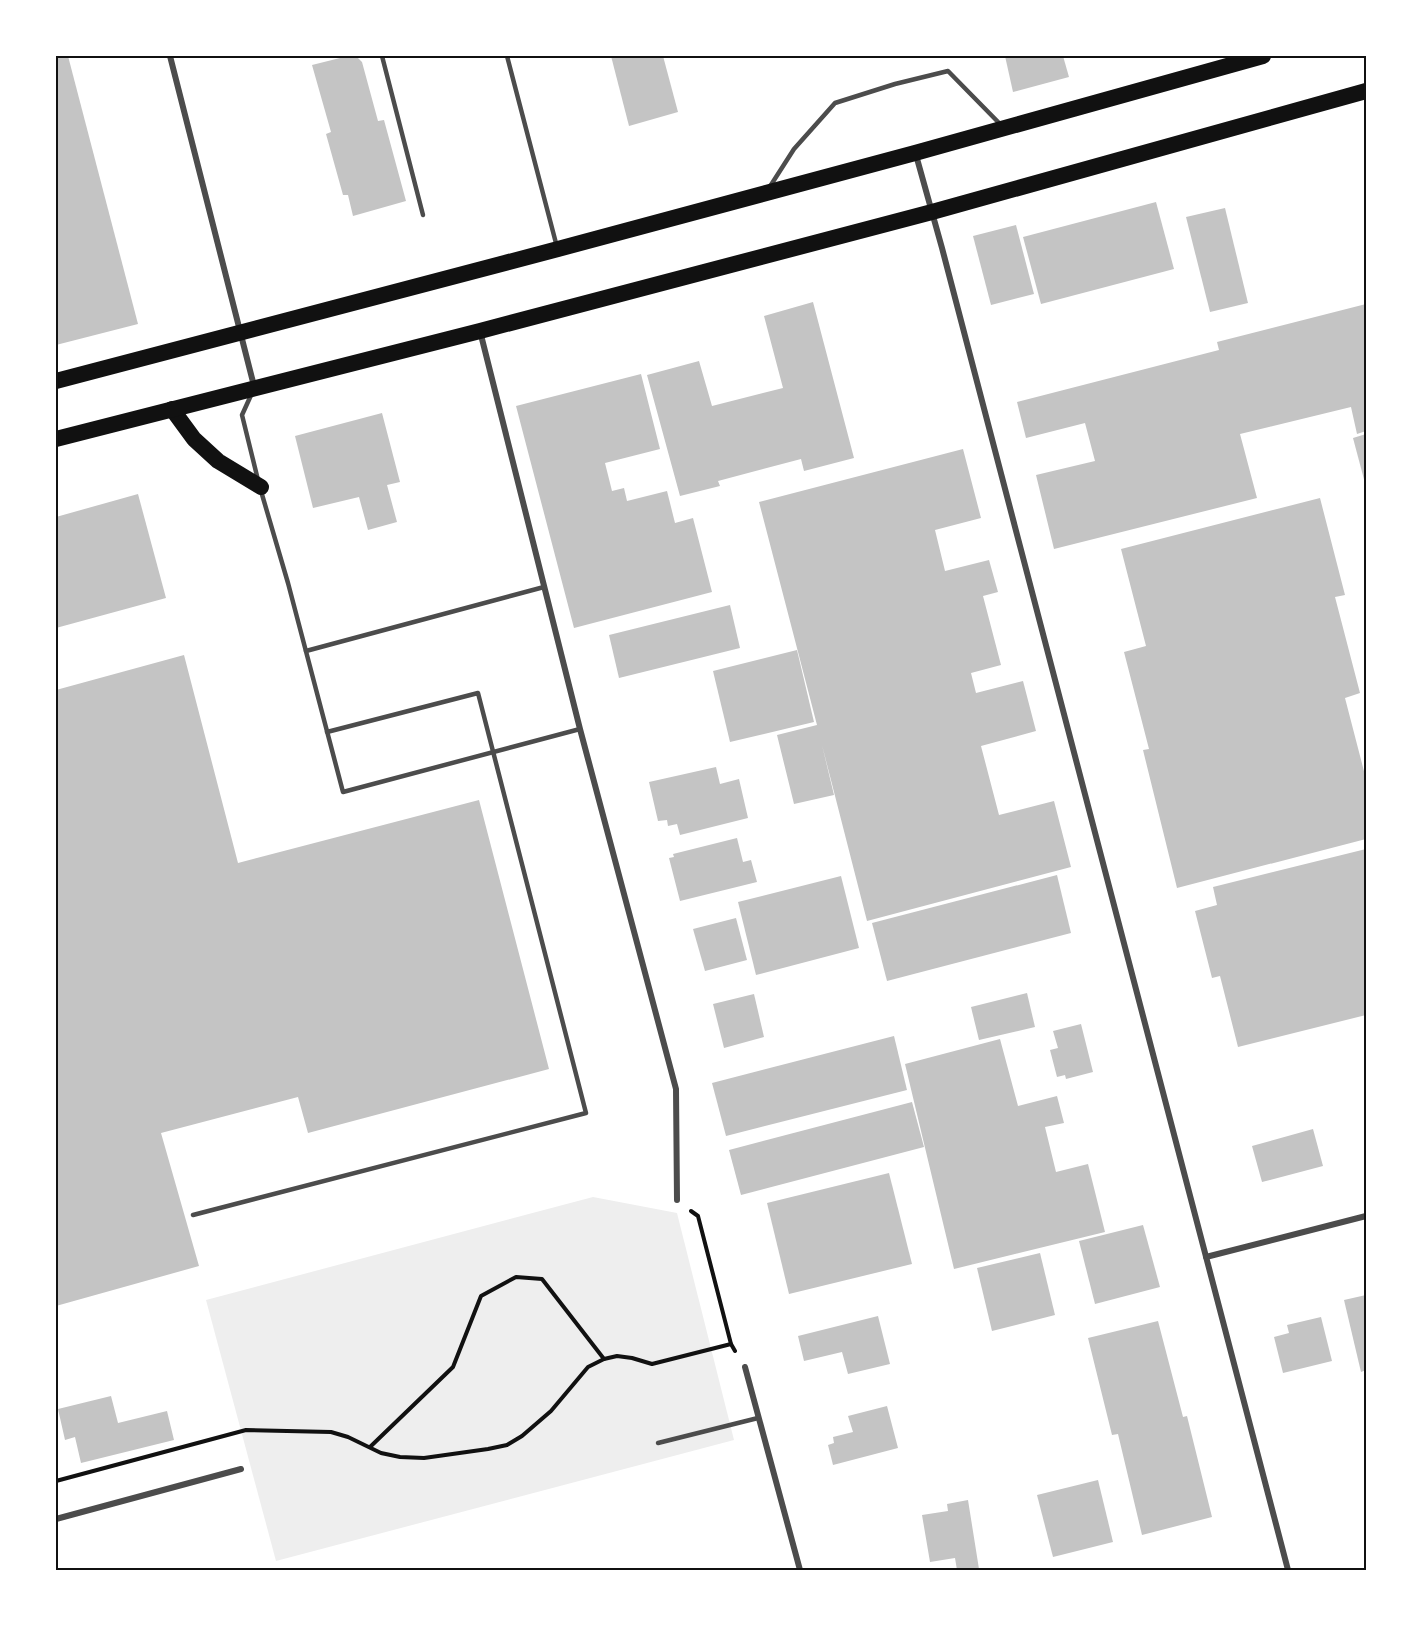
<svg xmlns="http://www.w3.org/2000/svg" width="1422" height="1626" viewBox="0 0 1422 1626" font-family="Jost,sans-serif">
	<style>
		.green { fill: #eee }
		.building { fill: #c4c4c4 }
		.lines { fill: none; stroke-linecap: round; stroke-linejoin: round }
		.path { stroke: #111; stroke-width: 4 }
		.service { stroke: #4c4c4c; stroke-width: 4.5 }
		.minor { stroke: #4c4c4c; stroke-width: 6 }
		.trunk { stroke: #111; stroke-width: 16 }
		.neatline { fill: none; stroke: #111; stroke-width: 2 }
	</style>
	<rect width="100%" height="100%" fill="#fff"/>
	<path class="green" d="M593,1197L677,1213L734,1440L276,1561L206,1300Z"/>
	<g class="building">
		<path d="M56,56H68L138,324L56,345Z"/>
		<path d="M348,56H356L362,62L378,121L384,120L406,201L353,216L348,195H343L326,134L331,132L312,65Z"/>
		<path d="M611,56H663L678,112L629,126Z"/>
		<path d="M1005,56H1063L1069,77L1013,92Z"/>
		<path d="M1156,202L1174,269L1041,304L1023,237Z"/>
		<path d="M1225,208L1248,303L1210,312L1186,217Z"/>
		<path d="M1016,225L1034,294L991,305L973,236Z"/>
		<path d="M813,302L854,458L804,471L801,459L718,481L720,486L680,496L647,375L699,361L712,406L783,388L764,316Z"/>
		<path d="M1366,304V431L1357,434L1351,407L1240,434L1257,498L1054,549L1036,475L1095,461L1085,423L1026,438L1017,402L1219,350L1217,342Z"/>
		<path d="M641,374L660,449L605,463L612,491L624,488L627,501L667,491L675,523L693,518L712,592L574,628L516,406Z"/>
		<path d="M382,413L400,482L387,485L397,522L368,530L359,497L313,508L295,436Z"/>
		<path d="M1366,434V487L1353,438Z"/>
		<path d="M963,449L981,518L935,530L945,571L989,560L998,592L983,596L1001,665L971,673L976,693L1023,681L1036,731L981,746L999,815L1054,801L1071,867L867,921L822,745L834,795L794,804L777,735L817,725L759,502Z"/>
		<path d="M138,494L166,598L56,628V517Z"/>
		<path d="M1320,498L1345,595L1335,597L1360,693L1345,698L1366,779V839L1177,888L1143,750L1149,749L1124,652L1146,646L1121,549Z"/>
		<path d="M730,605L740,648L619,678L609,635Z"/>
		<path d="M797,650L814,722L730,742L713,671Z"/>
		<path d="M184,655L238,863L479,800L549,1069L308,1133L298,1097L161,1133L199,1266L56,1306V690Z"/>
		<path d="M716,767L720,784L739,779L748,818L680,835L677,824L668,826L667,820L658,821L649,782Z"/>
		<path d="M737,838L743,862L751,860L757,882L680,901L669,858L674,857L673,854Z"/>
		<path d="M1366,849V1015L1238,1047L1220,976L1212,978L1195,911L1217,905L1213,887Z"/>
		<path d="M1057,875L1071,933L887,981L872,923Z"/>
		<path d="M841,876L859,948L756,975L738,902Z"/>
		<path d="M736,918L747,960L705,971L693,929Z"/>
		<path d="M1027,993L1035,1027L979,1040L971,1007Z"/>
		<path d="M754,994L764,1037L724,1048L713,1004Z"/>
		<path d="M1081,1024L1093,1072L1066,1079L1065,1075L1057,1077L1050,1050L1058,1048L1053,1031Z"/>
		<path d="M894,1036L907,1090L726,1136L712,1083Z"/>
		<path d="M1000,1039L1018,1106L1057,1096L1064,1123L1045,1127L1056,1172L1088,1164L1105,1232L954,1269L905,1064Z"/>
		<path d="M912,1102L924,1147L741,1195L729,1150Z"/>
		<path d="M1313,1129L1323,1166L1262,1182L1252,1146Z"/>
		<path d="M889,1173L912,1264L789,1294L767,1203Z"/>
		<path d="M1143,1225L1160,1287L1095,1304L1079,1241Z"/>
		<path d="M1040,1253L1055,1315L992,1331L977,1268Z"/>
		<path d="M1366,1295V1370L1361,1372L1344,1300Z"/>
		<path d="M878,1316L890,1364L848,1374L842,1352L804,1361L798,1336Z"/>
		<path d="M1321,1317L1332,1361L1283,1373L1274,1337L1289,1333L1287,1325Z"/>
		<path d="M1158,1321L1183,1417L1187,1416L1212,1517L1142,1535L1118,1434L1112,1435L1088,1338Z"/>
		<path d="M111,1396L118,1423L167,1411L174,1440L81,1463L75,1437L65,1440L58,1409Z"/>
		<path d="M887,1406L898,1448L833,1465L828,1445L834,1443L833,1437L853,1432L848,1416Z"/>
		<path d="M1098,1480L1113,1542L1053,1557L1037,1495Z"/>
		<path d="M968,1500L979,1569L957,1570L955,1558L930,1562L922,1515L948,1511L947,1504Z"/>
	</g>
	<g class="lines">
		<g class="path">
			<path d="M691,1211L698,1216L731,1344L735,1351"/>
			<path d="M370,1447L453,1367L481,1296L516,1277L542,1279L604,1359"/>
			<path d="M56,1481L246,1430L331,1432L348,1437L381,1453L400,1457L424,1458L488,1449L507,1445L522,1436L551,1411L588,1367L604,1359L617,1356L632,1358L652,1364L731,1344"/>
		</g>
		<g class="service">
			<path d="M382,56L423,215"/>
			<path d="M507,56L557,247"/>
			<path d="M769,188L794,149L835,103L895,84L948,71L1001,125"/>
			<path d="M252,393L242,415L258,480"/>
			<path d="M261,491L288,583L343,792L580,729"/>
			<path d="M306,651L544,587"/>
			<path d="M193,1215L586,1113L478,693L327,732"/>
			<path d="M658,1443L758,1418"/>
		</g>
		<g class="minor">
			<path d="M170,56L254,386"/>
			<path d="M916,155L942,248L1288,1570"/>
			<path d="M480,331L580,729L676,1089L677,1200"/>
			<path d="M1206,1257L1366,1216"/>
			<path d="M745,1367L800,1570"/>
			<path d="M56,1519L241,1469"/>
		</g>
		<g class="trunk">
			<path d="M56,381L558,249L915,153L1263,56"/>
			<path d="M172,409L194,439L218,461L261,487"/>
			<path d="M56,439L480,331L932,212L1366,91"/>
		</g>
	</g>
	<rect width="1422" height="1626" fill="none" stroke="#ffffff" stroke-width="114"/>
	<rect x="57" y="57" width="1308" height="1512" class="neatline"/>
</svg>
